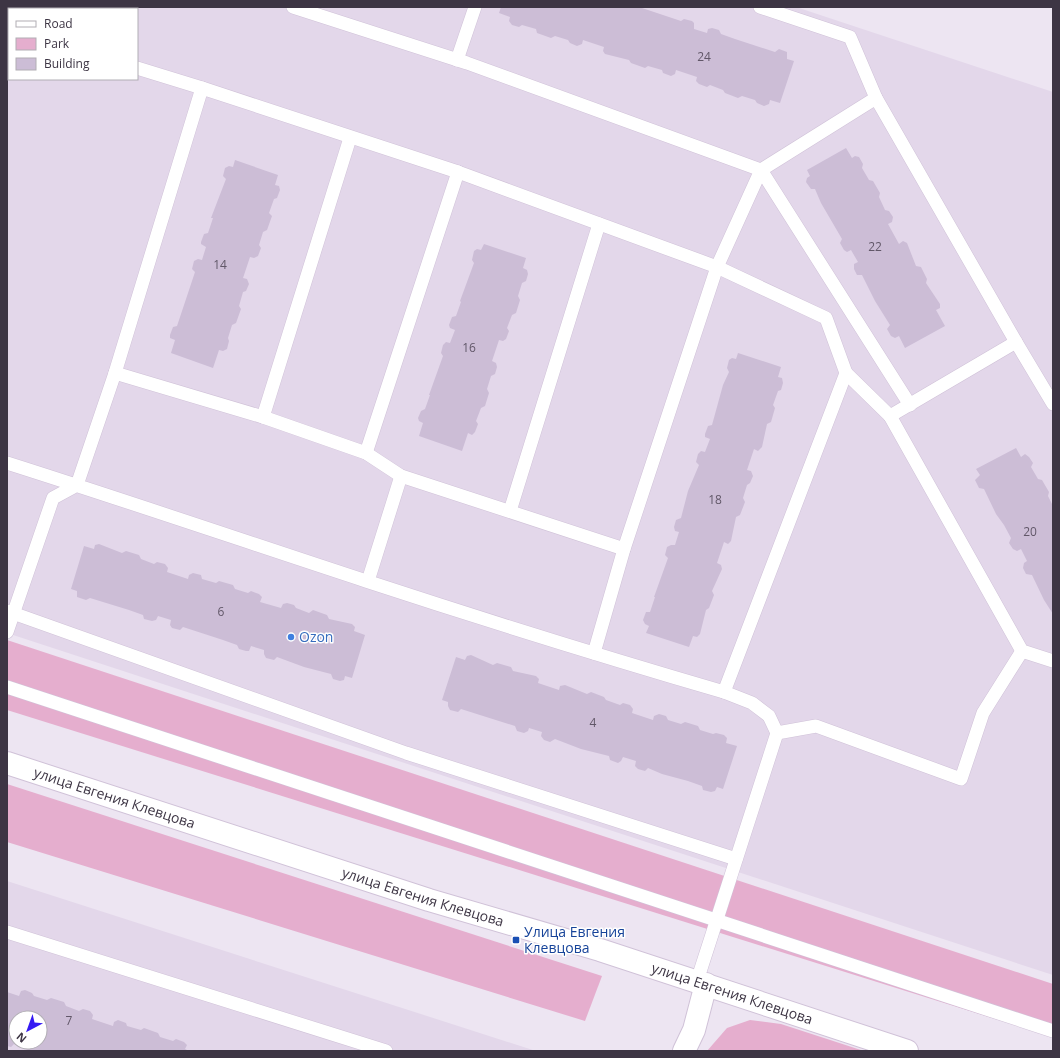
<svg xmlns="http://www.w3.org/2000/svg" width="1060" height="1058" viewBox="0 0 1060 1058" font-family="'Open Sans',sans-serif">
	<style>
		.residential { fill: #e3d7ea; fill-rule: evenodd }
		.green { fill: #e5aece }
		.building { fill: #ccbdd6; fill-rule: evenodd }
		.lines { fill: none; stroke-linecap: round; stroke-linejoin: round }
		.service-casing { stroke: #d0c2d8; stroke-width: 14 }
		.minor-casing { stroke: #d0c2d8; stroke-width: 24 }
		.tertiary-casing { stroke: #d0c2d8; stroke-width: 24 }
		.service { stroke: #fff; stroke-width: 13 }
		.minor { stroke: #fff; stroke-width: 22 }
		.tertiary { stroke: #fff; stroke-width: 22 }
		.shop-dot { fill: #3f7fe0; stroke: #fff; stroke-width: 1.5 }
		.transit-dot { fill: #1a4fb4; stroke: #fff; stroke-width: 1.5 }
		.labels { text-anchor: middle; stroke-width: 3; stroke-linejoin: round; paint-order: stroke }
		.number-label { font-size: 12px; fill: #615768 }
		.shop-label { font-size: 14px; fill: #366cbe; stroke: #fff; text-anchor: start }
		.street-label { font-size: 14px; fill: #3d3544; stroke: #fff }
		.transit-label { font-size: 14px; fill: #164399; stroke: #fff; text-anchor: start }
	</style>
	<rect width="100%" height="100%" fill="#ede5f2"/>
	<g class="residential">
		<path d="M7,7H796L1053,92V975L7,633ZM9,9H137V79H9Z"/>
		<path d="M7,881L536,1051H7ZM16,1018H40V1042H16Z"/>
	</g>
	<g class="green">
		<path d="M7,640L1053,984V1037L7,710Z"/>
		<path d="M7,784L602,976L585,1021L7,842Z"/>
		<path d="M750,1020L781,1024L864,1051H707L727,1028Z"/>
	</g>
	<g class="building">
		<path d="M501,7L642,8L681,21L684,19L692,21L694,23V29L707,33L708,29L712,28L719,30L721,34L735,39L775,52L779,49L787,52V59L794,61L780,103L770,100L769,104L764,106L757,103L755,100L742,96L738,98L725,93L723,90L710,85L707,87L699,84L696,81L697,77L676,70L675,74L671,76L663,73L662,70L648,66L645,68L631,63L629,60L605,54L603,51L604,47L583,40L582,44L577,46L570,43L568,40L555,36L551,38L537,33L536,29L522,25L519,27L512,25L509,21L510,17L499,13Z"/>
		<path d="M846,148L852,158L855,156L859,157L863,164L862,168L869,180L873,181L880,193L879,197L885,210L889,211L893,217L892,222L888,224L899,244L903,241L907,243L916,266L921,267L927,279L926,283L940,304V308L936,310L945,326L905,348L899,336L895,338L891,336L887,329L890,325L875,301L862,275H857L854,269V264L858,262L851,250L847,252L844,250L840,243L842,239L821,203L815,189H811L806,182L807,178L810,176L807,170Z"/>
		<path d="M235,160L278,175L275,185L279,186L280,190L277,198L274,199L269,213L272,216L267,230L263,232L259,245L261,248L258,256L254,258L250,257L243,278L247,279L249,284L246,291L243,292L239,306L241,309L236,323L232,325L228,338L229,341L227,349L223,351L219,350L213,368L171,353L175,340L170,338V335L173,327L177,326L195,272L192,269L194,261L198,259L202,260L206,247L201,244V242L204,234L208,233L213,218H211L226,179L223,176L225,168L229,166L233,167Z"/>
		<path d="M484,244L526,258L523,268L527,270L528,274L526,281L522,283L518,296L520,300L516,313L512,315L507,328L509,331L506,339L503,341L499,340L492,361L496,363L497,367L495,374L491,376L487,389L489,393L485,406L481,408L476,421L478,424L475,432L472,435L468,433L462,451L419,436L423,423L419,421L418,418L421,411L425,409L430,395H429L443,356L441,353L443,345L446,342L450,343L455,330L450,328L449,325L452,317L456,316L461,302L460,301L474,263L472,260L474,251L477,249L481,250Z"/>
		<path d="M738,353L781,367L778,377L782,378L783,383L781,390L778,391L773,405L775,408L771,422L767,424L762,447L758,451L754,449L747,470L751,471L753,476L750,483L747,485L743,498L745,502L740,515L736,517L731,541L728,544L724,542L717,563L721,565L722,569L712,591L714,595L709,608L706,610L700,634L697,637L693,636L689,647L646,633L649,626L645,624L643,620L646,612H650L655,597H654L668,558L665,555L667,547L671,545H675L679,532L675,531L674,527L676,520L681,518L688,491L699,465L696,462L698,454L701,451L705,452L710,439L705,437V434L708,426L712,425L723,385L729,372L727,368L729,360L732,358L736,359Z"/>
		<path d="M1016,448L1021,457L1025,454L1029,457L1033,463L1031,467L1038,479L1042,480L1049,492L1048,496L1053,506V614L1044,600L1032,575L1026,574L1023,568L1024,563L1027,561L1021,549L1017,551L1013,549L1009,543L1011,538L1004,525L996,514L984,489L979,488L975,480L980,475L976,469Z"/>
		<path d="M99,544L122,553L126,551L139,555L141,559L154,564L157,562L165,564L168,568L167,572L188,579L189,575L193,573L201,575L202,579L216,583L219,581L233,585L235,589L248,593L251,591L259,594L262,597L260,602L281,608L283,604L287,603L294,605L296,608L309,613L313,610L327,615L329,619L352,624L355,627L354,631L365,635L352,678L345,676L344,680L340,681L333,679L331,674L304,667L277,657L274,660L266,658L264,654V650L251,646L249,651H246L239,649L237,645L223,640L183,627L180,630L172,628L170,625L171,620L158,616L156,620L152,621L144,619L143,615L129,610L90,598L86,600L77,597V591L71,589L84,546L94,549L95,545Z"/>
		<path d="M471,655L493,665L497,663L511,667L513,671L536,676L539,679L538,683L559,690L560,686L565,685L587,694L591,692L604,697L606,700L620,705L623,703L630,705L633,709L632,713L653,720L654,716L659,714L666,716L668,720L681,724L685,722L698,726L700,730L713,734L716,733L724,735L727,738L726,743L737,746L723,789L717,787L715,791L711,792L703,790L702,786L688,781L662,774L648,768L645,771L638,769L635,766L636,761L623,757L621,761L618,763L610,760L609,756L581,749L555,739L550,742L544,740L541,736L542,732L529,728L528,731L524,733L517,731L515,726L461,709L458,712L450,710L448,706V702L442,700L456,657L465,660L467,656Z"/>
		<path d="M25,990L32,993L34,996L47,1000L51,998L64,1002L66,1006L79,1011L83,1009L90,1011L93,1015L92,1019L113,1026L114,1022L118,1020L126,1023L127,1026L141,1030L144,1028L158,1033L160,1037L173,1041L176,1039L184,1042L187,1045L185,1049L189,1051H30L14,1044L11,1047L7,1046V992L19,996L21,991ZM16,1018H40V1042H16Z"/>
	</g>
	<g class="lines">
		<defs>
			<g id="service">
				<path d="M293,7L467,63L761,170L910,405"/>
				<path d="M760,7L850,37L876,98"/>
				<path d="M7,26L9,27"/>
				<path d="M457,60L475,7"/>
				<path d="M137,68L202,88"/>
				<path d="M1016,342L1053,404"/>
				<path d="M115,373L263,417L366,453L401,476L624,549L717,267L761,170L876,98L1016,342L890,416L846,373"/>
				<path d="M890,416L1022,651L1053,661"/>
				<path d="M263,417L350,138"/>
				<path d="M366,453L458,172"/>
				<path d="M7,463C127,501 247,542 366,581C485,620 604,657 724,692L846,373L826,318L717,267L458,172L202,88L115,373L77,485L53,498L7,632"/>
				<path d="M510,511L599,224"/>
				<path d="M368,581L401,476"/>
				<path d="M7,611L406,753L736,859"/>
				<path d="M594,653L624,549"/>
				<path d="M7,687L1053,1031"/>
				<path d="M777,733L816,726L961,779L983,713L1022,651"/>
				<path d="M7,932L386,1051"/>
				<path d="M697,981L777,733L769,716L752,703L724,692"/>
			</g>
			<path id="minor" d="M684,1051L694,1030L706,984"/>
			<g id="tertiary">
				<path id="s1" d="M7,763L429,900L600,950L907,1051"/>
			</g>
		</defs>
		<use href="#service" class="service-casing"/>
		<use href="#minor" class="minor-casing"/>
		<use href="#tertiary" class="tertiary-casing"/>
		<use href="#service" class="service"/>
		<use href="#minor" class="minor"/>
		<use href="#tertiary" class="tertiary"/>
	</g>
	<circle class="shop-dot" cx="291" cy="637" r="4"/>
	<rect class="transit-dot" x="512" y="936" width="8" height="8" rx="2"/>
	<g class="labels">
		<g class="number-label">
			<text x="704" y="61">24</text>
			<text x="875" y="251">22</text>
			<text x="220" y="269">14</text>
			<text x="469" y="352">16</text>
			<text x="715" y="504">18</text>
			<text x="1030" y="536">20</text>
			<text x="221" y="616">6</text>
			<text x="593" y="727">4</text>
			<text x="69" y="1025">7</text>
		</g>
		<g class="shop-label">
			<text x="299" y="642">Ozon</text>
		</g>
		<g class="street-label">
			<text dy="5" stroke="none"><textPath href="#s1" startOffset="113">улица Евгения Клевцова</textPath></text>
			<text dy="5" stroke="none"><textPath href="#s1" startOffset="437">улица Евгения Клевцова</textPath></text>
			<text dy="5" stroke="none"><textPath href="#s1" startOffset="761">улица Евгения Клевцова</textPath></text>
		</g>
		<g class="transit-label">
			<text x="524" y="937">Улица Евгения<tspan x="524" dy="16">Клевцова</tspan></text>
		</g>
	</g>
	<rect width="1060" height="1058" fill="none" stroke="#3d3544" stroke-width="16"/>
	<rect x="8" y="8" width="130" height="72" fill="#ffffff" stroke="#b1aeb4"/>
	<rect x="16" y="21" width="20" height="6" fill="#ffffff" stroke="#b1aeb4"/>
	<text x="44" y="28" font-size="12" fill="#3d3544">Road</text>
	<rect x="16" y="38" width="20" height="12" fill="#e5aece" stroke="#b1aeb4"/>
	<text x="44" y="48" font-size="12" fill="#3d3544">Park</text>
	<rect x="16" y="58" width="20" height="12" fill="#ccbdd6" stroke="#b1aeb4"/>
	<text x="44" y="68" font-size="12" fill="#3d3544">Building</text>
	<g transform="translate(28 1030) rotate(221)"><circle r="19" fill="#ffffff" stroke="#b1aeb4"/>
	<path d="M0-3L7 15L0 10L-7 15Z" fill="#351af3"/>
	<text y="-6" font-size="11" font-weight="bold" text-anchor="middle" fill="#3d3544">N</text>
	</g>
</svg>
